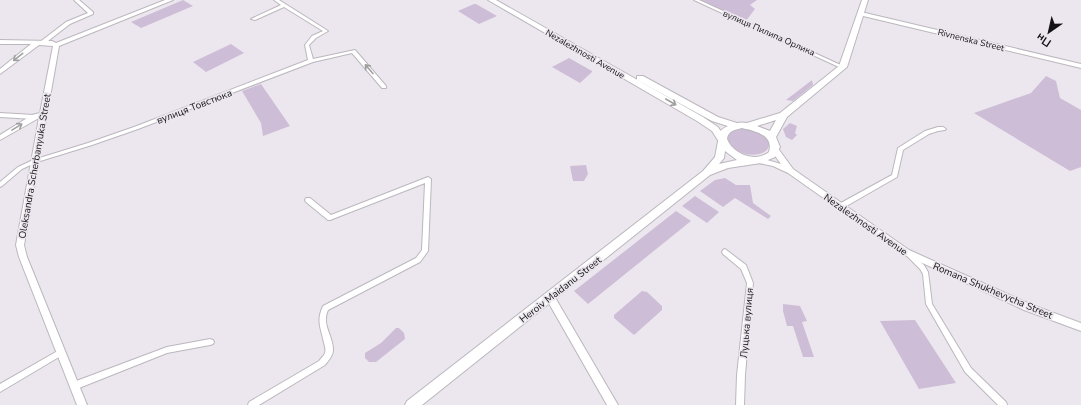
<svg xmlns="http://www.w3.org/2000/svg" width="1081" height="405" viewBox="0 0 1081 405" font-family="'Nunito Sans',sans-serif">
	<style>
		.green { fill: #cebdd6 }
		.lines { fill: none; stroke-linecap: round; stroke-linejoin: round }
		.minor-casing { stroke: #bbb7bd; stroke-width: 2 }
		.tertiary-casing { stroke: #bbb7bd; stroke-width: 2 }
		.secondary-casing { stroke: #bbb7bd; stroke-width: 2 }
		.primary-casing { stroke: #bbb7bd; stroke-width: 2 }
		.minor { fill: #fff; fill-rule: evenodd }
		.tertiary { fill: #fff; fill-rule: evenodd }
		.secondary { fill: #fff; fill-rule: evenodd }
		.primary { fill: #fff; fill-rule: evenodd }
		.oneway { stroke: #a1a0a1 }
		.labels { text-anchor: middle; stroke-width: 3.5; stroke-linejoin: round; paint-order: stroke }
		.far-street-label { font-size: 9px; fill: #141215; stroke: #ece7ee }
		.street-label { font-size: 10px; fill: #141215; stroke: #ece7ee }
	</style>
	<rect width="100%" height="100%" fill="#ece7ee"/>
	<g class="green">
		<path d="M183,0L193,6L141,28L131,22Z"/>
		<path d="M695,0H757L750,5L755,9L745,22Z"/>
		<path d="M474,4H476L497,16L479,24L458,11Z"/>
		<path d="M231,44L244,53L206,72L193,62Z"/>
		<path d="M569,58L592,71V72L580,83L552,67Z"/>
		<path d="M1046,76L1056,81L1060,98L1081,110V167L1070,171L974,113L1031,93Z"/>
		<path d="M812,80L813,85L793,101L786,100Z"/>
		<path d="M261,84L290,126L263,136L261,123L242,91Z"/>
		<path d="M790,123L797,126L795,133L797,135L792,140L786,137L783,129Z"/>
		<path d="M737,127C742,128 749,127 753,129C783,140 768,165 733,150L725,135Z"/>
		<path d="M586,165L588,174L584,181H573L570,166Z"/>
		<path d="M725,178L736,185H750L753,203L771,216L768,219L735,198L723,207L700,191L715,180Z"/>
		<path d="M695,196L719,212L707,223L682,206Z"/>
		<path d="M676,211L691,221L588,304L574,291Z"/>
		<path d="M642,291L647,292L662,306V310L634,335L614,318V315Z"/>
		<path d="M783,304L800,306L807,321L802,322L814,357H803L793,326H787L783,311Z"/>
		<path d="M915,320L956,383L919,389L880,321Z"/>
		<path d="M396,328H399L404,333L405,339L376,362H369L365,358V353L381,343Z"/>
	</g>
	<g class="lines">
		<defs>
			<g id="minor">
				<path d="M74,0H79L93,12V14L70,24L44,44H40V42L66,22L88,13Z"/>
				<path d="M274,0H279L328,31L316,38L309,45L313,59L355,50L386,86V88H382L352,53L313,62L138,129L92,145L37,162L22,169L2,186L0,187V182L18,167L33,160L88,143L134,127L308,60L305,45L312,36L323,31L284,7L255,20L251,19L281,5Z"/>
				<path d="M694,0H699L845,67L843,68H841Z"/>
				<path d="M0,113L34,115L37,117L34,119L0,117Z"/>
				<path d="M938,127H943L946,129L945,130L938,131L929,134L903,150L897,177L843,208H839L838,206L839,204L892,175L898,148L925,131Z"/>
				<path d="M428,177L431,179L428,251L420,262L328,310C321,325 334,337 333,351C332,357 328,361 325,365L259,405H248L249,402L319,361C321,358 324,356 325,353C326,350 325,346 324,343C321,328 316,321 323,306L416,258L422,250L425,183L330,220H328L306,202L305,200L306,198H310L331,215Z"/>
				<path d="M725,249L746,265L753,283L745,375L744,405H736L737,375L747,283L741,269L723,254L722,252L723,250Z"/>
				<path d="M908,250L910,251L924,265L928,272L932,304L971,368L1006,402L1007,405H998L965,372L926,304L923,274L920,269L906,255L905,253L906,251Z"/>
				<path d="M210,339L213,340L214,342L213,344L210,345L167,353L74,390L71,389L70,386L71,383L167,347Z"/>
				<path d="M61,349L64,350L65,352L64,354L0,392V384Z"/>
			</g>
			<g id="tertiary">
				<path d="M165,0H173L59,46L24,245L27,257L87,405H77L19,257L16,245L39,118L0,140V135L32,115L40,113L53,46L39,45L0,74V69L31,44H0V40L52,41L56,43Z"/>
				<path d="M861,12L1081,64V68L859,15V13Z"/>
				<path d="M774,146L777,147L793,169L909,250L1030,304L1081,323V331L1024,310L903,254L788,173L773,166L754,162L753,160L754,158L757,157L781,164L770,149Z"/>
				<path d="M550,293L553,294L618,405H607L547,300L545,297L547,294Z"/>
			</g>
			<g id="secondary">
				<path d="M488,0H496L703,117L718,127L726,140L722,143L719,142L712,131L697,121Z"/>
				<path d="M637,76H643L718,117L740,124L741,126L737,129L712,121L637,80Z"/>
			</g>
			<path id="primary" d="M862,0H868L847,67L787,117L776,137L780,147L775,157L761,163L728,168L710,175L422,405H405L407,401L703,171L715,157L720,131C728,125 737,121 747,123L780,113L839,66ZM776,120L770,131L757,126ZM742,128C755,131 774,135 769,152C755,163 733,154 727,139C728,131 734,130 742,128ZM725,151L737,160L719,164L724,158Z"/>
		</defs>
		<use href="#minor" class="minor-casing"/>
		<use href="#tertiary" class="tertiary-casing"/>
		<use href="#secondary" class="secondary-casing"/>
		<use href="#primary" class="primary-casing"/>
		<use href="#minor" class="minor"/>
		<use href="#tertiary" class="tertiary"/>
		<use href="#secondary" class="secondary"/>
		<use href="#primary" class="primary"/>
	</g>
	<defs><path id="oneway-shaft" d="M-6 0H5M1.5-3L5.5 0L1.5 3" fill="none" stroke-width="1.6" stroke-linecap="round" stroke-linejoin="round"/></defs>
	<g class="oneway">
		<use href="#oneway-shaft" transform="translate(18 57) rotate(142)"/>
		<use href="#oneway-shaft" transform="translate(369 69) rotate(-131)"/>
		<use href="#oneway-shaft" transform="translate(671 102) rotate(30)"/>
		<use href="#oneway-shaft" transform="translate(17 127) rotate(-31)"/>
	</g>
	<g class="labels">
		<g class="far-street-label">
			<text transform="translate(769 33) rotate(24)" y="3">вулиця Пилипа Орлика</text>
			<text transform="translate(971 40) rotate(14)" y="3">Rivnenska Street</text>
			<text transform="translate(585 54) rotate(30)" y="3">Nezalezhnosti Avenue</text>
		</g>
		<g class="street-label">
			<text transform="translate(194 106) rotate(-21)" y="4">вулиця Товстюка</text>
			<text transform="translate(34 166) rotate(-80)" y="4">Oleksandra Scherbanyuka Street</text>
			<text transform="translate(866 224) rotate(35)" y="4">Nezalezhnosti Avenue</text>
			<text transform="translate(560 289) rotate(-38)" y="4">Heroiv Maidanu Street</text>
			<text transform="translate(993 290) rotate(23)" y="4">Romana Shukhevycha Street</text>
			<text transform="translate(746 323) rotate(-85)" y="4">Луцька вулиця</text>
		</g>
	</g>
	<g transform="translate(1049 32) rotate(214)" stroke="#ece7ee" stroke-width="3" paint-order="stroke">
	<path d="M0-3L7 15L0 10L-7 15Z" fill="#141215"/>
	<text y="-6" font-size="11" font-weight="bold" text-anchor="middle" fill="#141215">Пн</text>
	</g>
</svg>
